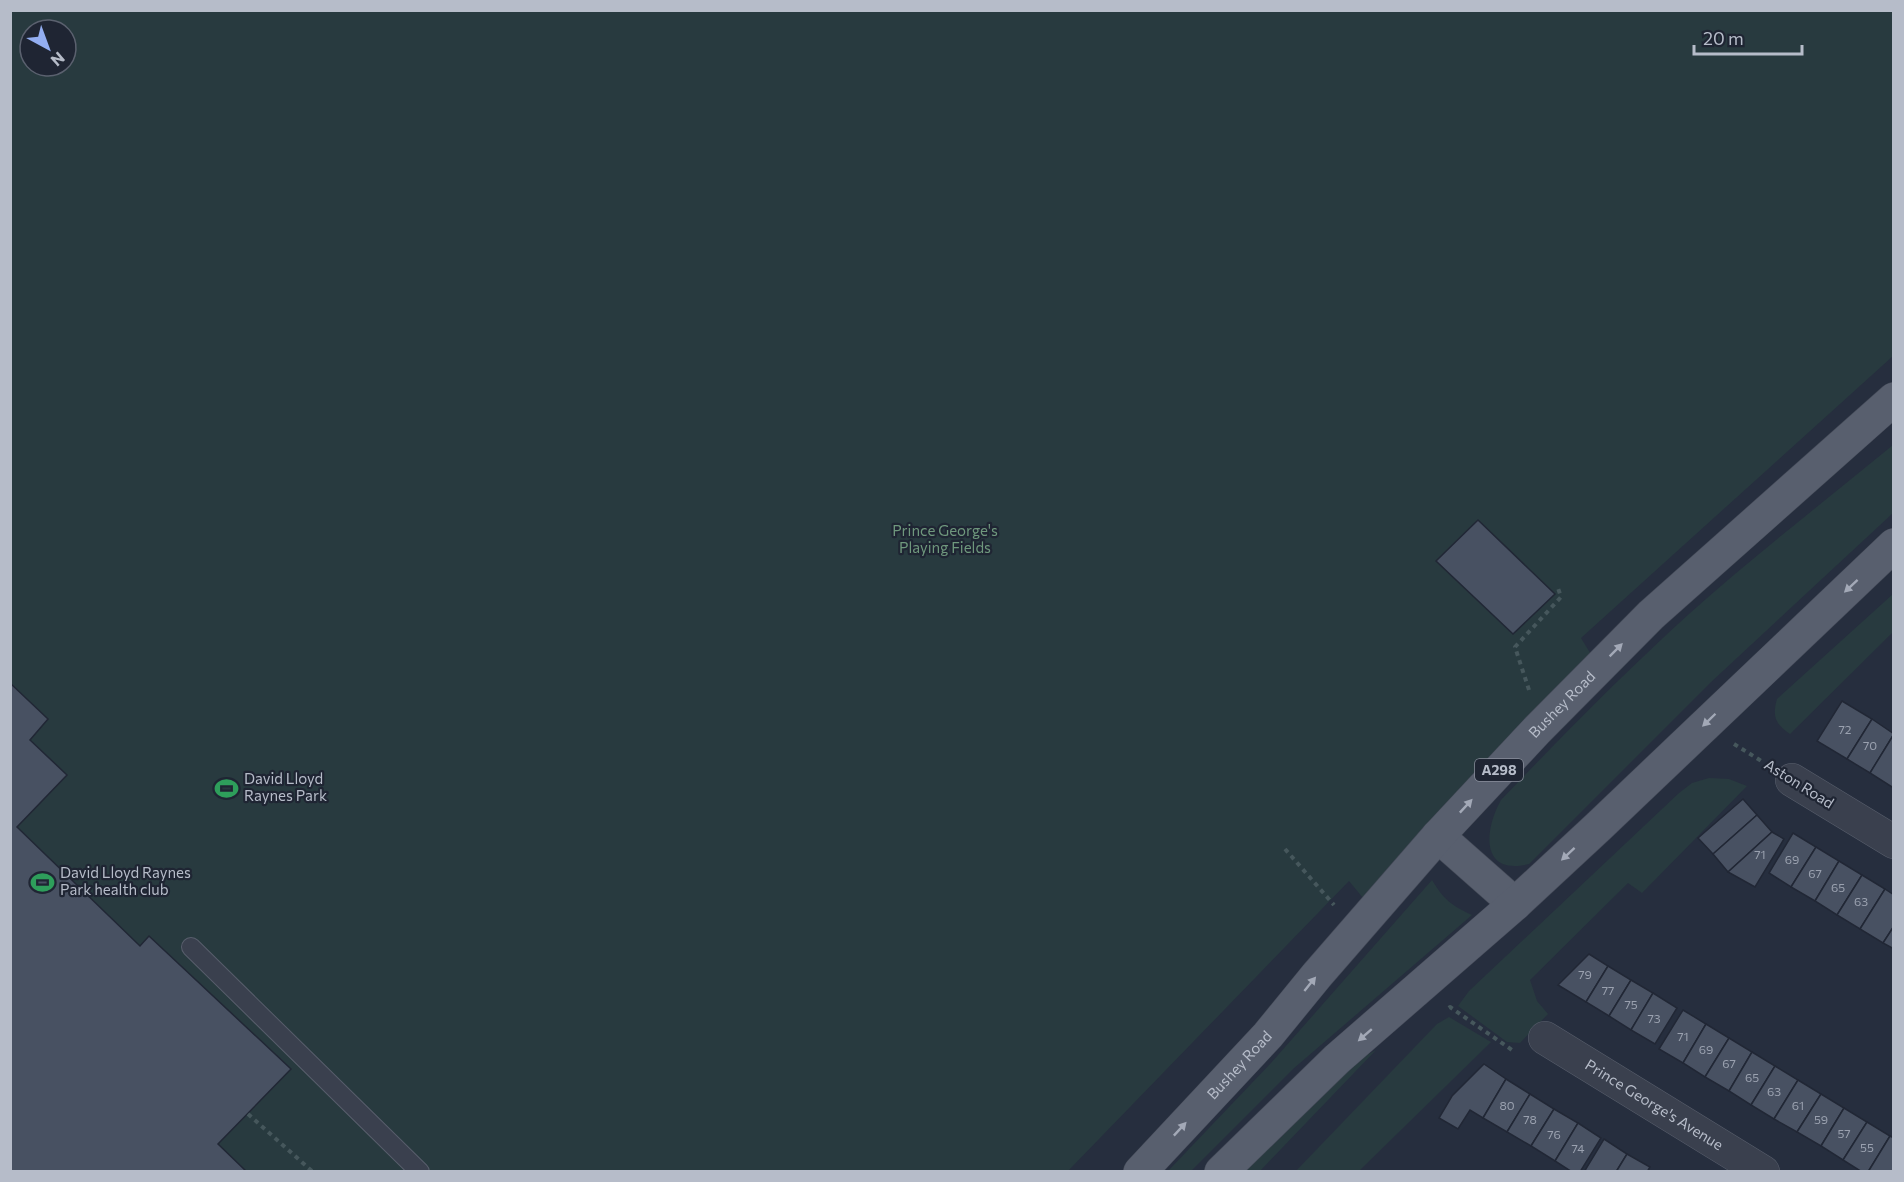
<svg xmlns="http://www.w3.org/2000/svg" width="1904" height="1182" viewBox="0 0 1904 1182" font-family="Commissioner,sans-serif">
	<style>
		.green { fill: #283a3f; fill-rule: evenodd }
		.building { fill: #485162; stroke: #212735; stroke-width: 1.5 }
		.lines { fill: none; stroke-linecap: round; stroke-linejoin: round }
		.service-casing { stroke: #585e6c; stroke-width: 20 }
		.minor-casing { stroke: #585e6c; stroke-width: 34 }
		.primary-casing { stroke: #434957; stroke-width: 34 }
		.path { stroke: #46575c; stroke-width: 4; stroke-dasharray: 4.5 4.5; stroke-linecap: butt }
		.service { stroke: #3a404e; stroke-width: 18 }
		.minor { stroke: #3a404e; stroke-width: 33 }
		.primary { stroke: #585f6e; stroke-width: 33 }
		.oneway { fill: #a3a9b7 }
		.labels { text-anchor: middle; stroke-width: 4.5; stroke-linejoin: round; paint-order: stroke }
		.number-label { font-size: 12px; fill: #9aa1af }
		.shield { fill: #1f2533; stroke: #898f9c; stroke-width: 1.5 }
		.shield-label { font-size: 14px; font-weight: bold; fill: #b6bcc9 }
		.park-label { font-size: 15px; fill: #6f987d; stroke: #1f2533 }
		.street-label { font-size: 15px; fill: #b6bcc9; stroke: #1f2533 }
		.poi-label { font-size: 15px; fill: #b6bcc9; stroke: #1f2533; text-anchor: start }
	</style>
	<rect width="100%" height="100%" fill="#262e3e"/>
	<g class="green">
		<path d="M10,11H1893V356L1581,638L1592,656L1363,898L1349,881L1068,1171H11ZM30,30H66V66H30Z"/>
		<path d="M1893,445V513L1710,683L1529,864C1480,876 1484,830 1501,800C1562,736 1624,673 1689,614C1755,555 1825,501 1893,445Z"/>
		<path d="M1893,594V632L1790,734C1775,724 1772,716 1777,699Z"/>
		<path d="M1709,778L1729,779L1747,786L1642,893L1628,883L1530,980L1537,1001L1548,1014L1520,1043L1507,1042L1458,1006L1469,991L1679,793L1692,783Z"/>
		<path d="M1432,880C1444,900 1451,905 1472,915L1293,1069L1191,1171H1168L1271,1063Z"/>
		<path d="M1449,1017L1491,1042L1359,1171H1296L1437,1024Z"/>
		<path d="M1376,1050L1260,1171L1240,1172L1350,1064Z"/>
	</g>
	<g class="building">
		<path d="M1478,520L1555,594L1513,634L1436,561Z"/>
		<path d="M10,683L48,719L30,740L67,775L17,827L140,946L149,936L291,1069L218,1144L247,1172H10Z"/>
		<path d="M1842,701L1872,719L1847,759L1817,741Z"/>
		<path d="M1872,719L1894,734L1870,773L1847,759Z"/>
		<path d="M1894,734V785L1892,787L1870,773Z"/>
		<path d="M1743,799L1757,815L1713,854L1698,838Z"/>
		<path d="M1757,815L1772,832L1728,872L1713,854Z"/>
		<path d="M1772,832L1784,839L1755,887L1728,872Z"/>
		<path d="M1793,833L1816,847L1791,887L1769,873Z"/>
		<path d="M1816,847L1839,861L1815,901L1791,887Z"/>
		<path d="M1839,861L1862,875L1837,915L1815,901Z"/>
		<path d="M1862,875L1885,889L1860,929L1837,915Z"/>
		<path d="M1885,889L1894,895V926L1883,943L1860,929Z"/>
		<path d="M1894,926V949L1883,943Z"/>
		<path d="M1589,954L1608,966L1586,1002L1558,985Z"/>
		<path d="M1608,966L1631,980L1609,1016L1586,1002Z"/>
		<path d="M1631,980L1653,993L1631,1030L1609,1016Z"/>
		<path d="M1653,993L1677,1008L1655,1044L1631,1030Z"/>
		<path d="M1683,1010L1706,1024L1683,1063L1659,1049Z"/>
		<path d="M1706,1024L1729,1038L1705,1077L1683,1063Z"/>
		<path d="M1729,1038L1752,1052L1729,1091L1705,1077Z"/>
		<path d="M1752,1052L1775,1066L1751,1105L1729,1091Z"/>
		<path d="M1484,1064L1506,1079L1483,1118L1470,1110L1458,1129L1439,1118L1452,1096Z"/>
		<path d="M1775,1066L1798,1080L1774,1119L1751,1105Z"/>
		<path d="M1506,1079L1530,1094L1507,1132L1483,1118Z"/>
		<path d="M1798,1080L1821,1094L1797,1132L1774,1119Z"/>
		<path d="M1530,1094L1554,1109L1531,1146L1507,1132Z"/>
		<path d="M1821,1094L1844,1108L1821,1146L1797,1132Z"/>
		<path d="M1844,1108L1867,1122L1843,1160L1821,1146Z"/>
		<path d="M1554,1109L1578,1123L1555,1161L1531,1146Z"/>
		<path d="M1867,1122L1890,1136L1868,1172H1862L1843,1160Z"/>
		<path d="M1578,1123L1601,1138L1580,1172H1572L1555,1161Z"/>
		<path d="M1890,1136L1894,1138V1172H1868Z"/>
		<path d="M1604,1139L1627,1154L1616,1172H1584Z"/>
		<path d="M1627,1154L1650,1167L1647,1172H1616Z"/>
	</g>
	<g class="lines">
		<defs>
			<path id="service" d="M191,947L420,1172"/>
			<g id="minor">
				<path d="M1792,780L1894,842"/>
				<path id="s1" d="M1545,1038L1763,1172"/>
			</g>
			<g id="primary">
				<path d="M1438,836L1515,904"/>
				<path id="s2" d="M1140,1172L1268,1035L1317,975L1438,836L1537,730L1651,615L1894,399"/>
				<path d="M1221,1172L1337,1059L1515,904L1598,827L1894,545"/>
			</g>
		</defs>
		<use href="#service" class="service-casing"/>
		<use href="#minor" class="minor-casing"/>
		<use href="#primary" class="primary-casing"/>
		<g class="path">
			<path d="M1529,690L1515,647L1561,597L1557,585"/>
			<path d="M1734,744L1763,762"/>
			<path d="M1285,849L1334,905"/>
			<path d="M1449,1008L1450,1007L1512,1050"/>
			<path d="M248,1114L313,1172"/>
		</g>
		<use href="#service" class="service"/>
		<use href="#minor" class="minor"/>
		<use href="#primary" class="primary"/>
	</g>
	<defs><path id="oneway-solid" d="M-6-.8H1V-3.2L6.5 0L1 3.2V.8H-6Z" transform="scale(1.5)"/></defs>
	<g class="oneway">
		<use href="#oneway-solid" transform="translate(1851 586) rotate(137)"/>
		<use href="#oneway-solid" transform="translate(1616 650) rotate(-45)"/>
		<use href="#oneway-solid" transform="translate(1709 720) rotate(136)"/>
		<use href="#oneway-solid" transform="translate(1466 806) rotate(-47)"/>
		<use href="#oneway-solid" transform="translate(1568 854) rotate(137)"/>
		<use href="#oneway-solid" transform="translate(1310 984) rotate(-51)"/>
		<use href="#oneway-solid" transform="translate(1365 1035) rotate(139)"/>
		<use href="#oneway-solid" transform="translate(1180 1129) rotate(-47)"/>
	</g>
	<defs>
		<symbol id="stadium-bare" viewBox="-9 -9 18 18"><path d="M0-5a6.5 5 0 1 0 0 10a6.5 5 0 1 0 0-10ZM-3.5-1.8h7v3.6h-7Z" fill="#2e9e5b" stroke="#1f2533" stroke-width="2.5" paint-order="stroke"/></symbol>
	</defs>
	<g fill-rule="evenodd">
		<use href="#stadium-bare" x="210" y="772" width="33" height="33"/>
		<use href="#stadium-bare" x="26" y="866" width="33" height="33"/>
	</g>
	<g class="labels">
		<g class="number-label">
			<text x="1845" y="734">72</text>
			<text x="1870" y="750">70</text>
			<text x="1760" y="859">71</text>
			<text x="1792" y="864">69</text>
			<text x="1815" y="878">67</text>
			<text x="1838" y="892">65</text>
			<text x="1861" y="906">63</text>
			<text x="1585" y="979">79</text>
			<text x="1608" y="995">77</text>
			<text x="1631" y="1009">75</text>
			<text x="1654" y="1023">73</text>
			<text x="1683" y="1041">71</text>
			<text x="1706" y="1054">69</text>
			<text x="1729" y="1068">67</text>
			<text x="1752" y="1082">65</text>
			<text x="1774" y="1096">63</text>
			<text x="1507" y="1110">80</text>
			<text x="1798" y="1110">61</text>
			<text x="1530" y="1124">78</text>
			<text x="1821" y="1124">59</text>
			<text x="1844" y="1138">57</text>
			<text x="1554" y="1139">76</text>
			<text x="1867" y="1152">55</text>
			<text x="1578" y="1153">74</text>
		</g>
		<rect class="shield" x="1475" y="759" width="48" height="22" rx="4.5"/>
		<g class="shield-label">
			<text x="1499" y="775">A298</text>
		</g>
		<g class="park-label">
			<text x="945" y="536">Prince George's<tspan x="945" dy="17">Playing Fields</tspan></text>
		</g>
		<g class="street-label">
			<text dy="5" stroke="none"><textPath href="#s2" startOffset="630">Bushey Road</textPath></text>
			<text transform="translate(1799 784) rotate(32)" y="5">Aston Road</text>
			<text dy="5" stroke="none"><textPath href="#s2" startOffset="146">Bushey Road</textPath></text>
			<text dy="5" stroke="none"><textPath href="#s1" startOffset="128">Prince George's Avenue</textPath></text>
		</g>
		<g class="poi-label">
			<text x="244" y="784">David Lloyd<tspan x="244" dy="17">Raynes Park</tspan></text>
			<text x="60" y="878">David Lloyd Raynes<tspan x="60" dy="17">Park health club</tspan></text>
		</g>
	</g>
	<rect width="1904" height="1182" fill="none" stroke="#b6bcc9" stroke-width="24"/>
	<g transform="translate(48 48) rotate(139)"><circle r="28" fill="#1f2533" stroke="#5b616f" stroke-width="1.5"/>
	<path d="M0-4.5L10 22L0 15L-10 22Z" fill="#93aef1"/>
	<text y="-9" font-size="16" font-weight="bold" text-anchor="middle" fill="#b6bcc9">N</text>
	</g>
	<path d="M1694 45v9h108v-9" fill="none" stroke="#b6bcc9" stroke-width="3"/>
	<text x="1703" y="45" font-size="18" fill="#b6bcc9" stroke="#1f2533" stroke-width="4.5" paint-order="stroke">20 m</text>
</svg>
